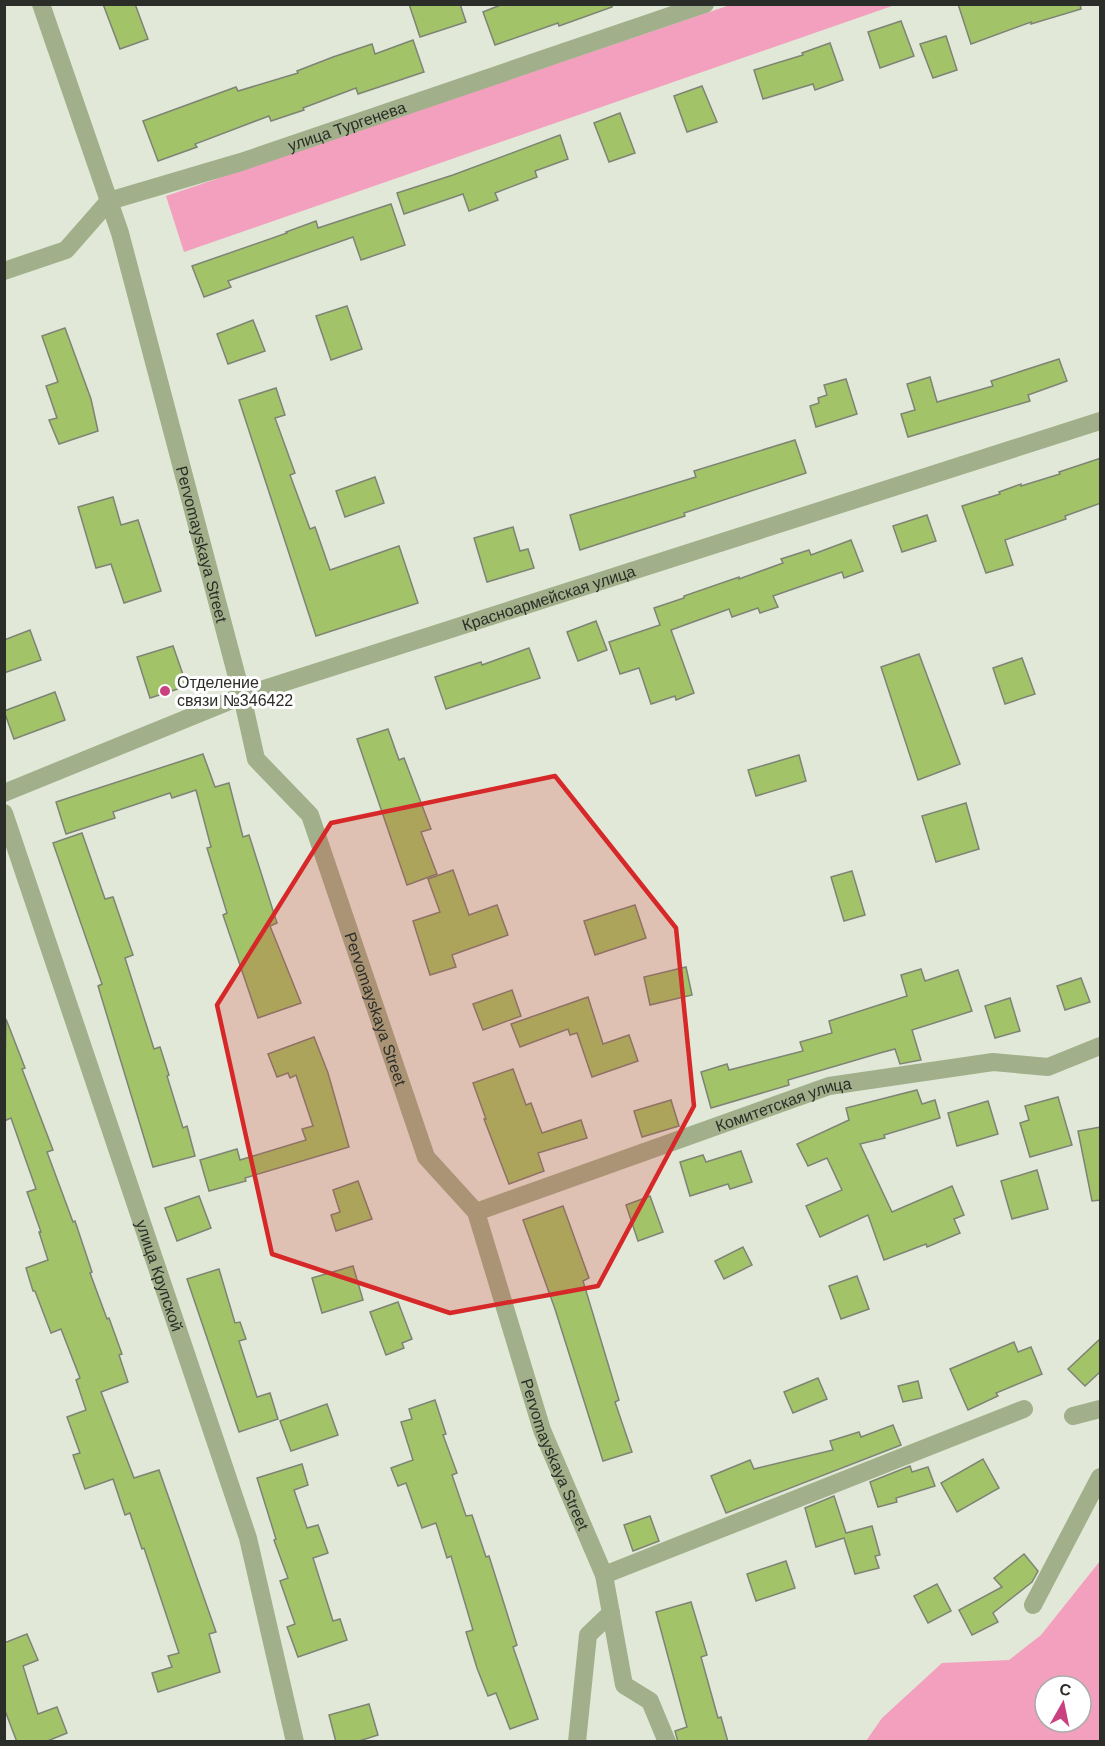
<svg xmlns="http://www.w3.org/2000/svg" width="1105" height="1746" viewBox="0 0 1105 1746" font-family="Helvetica,sans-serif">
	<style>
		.green { fill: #f3a0be; fill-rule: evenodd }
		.building { fill: #a3c369; stroke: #7e8475; stroke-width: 1.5 }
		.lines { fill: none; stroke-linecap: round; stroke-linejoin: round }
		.minor { stroke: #a1b08a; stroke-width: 18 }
		.marked { fill: #d62828; fill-opacity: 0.2; stroke: #d62828; stroke-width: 4.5; stroke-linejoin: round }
		.poi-dot { fill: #c9417e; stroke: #fff; stroke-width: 2 }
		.labels { text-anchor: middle; stroke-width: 6; stroke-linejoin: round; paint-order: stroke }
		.street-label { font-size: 16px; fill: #2b2e28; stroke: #fff }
		.poi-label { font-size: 16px; fill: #2b2e28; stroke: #fff; text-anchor: start }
	</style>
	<rect width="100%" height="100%" fill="#e1e8d8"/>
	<g class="green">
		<path d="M730,5H895L184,252L166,196Z"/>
		<path d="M1100,1561V1741H866L882,1718L942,1663L1009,1660L1041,1635ZM1045,1686H1081V1722H1045Z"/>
	</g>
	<g class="building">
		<path d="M103,4H135L148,39L120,49Z"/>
		<path d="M409,4H460L466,22L420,37Z"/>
		<path d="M503,4H612V7L559,26L558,23L495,45L483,12Z"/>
		<path d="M958,4H1080L1081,9L1031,24V22L971,44Z"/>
		<path d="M901,21L914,56L880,68L868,32Z"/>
		<path d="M946,36L957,70L933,78L920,44Z"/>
		<path d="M413,40L424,72L358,94L356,88L303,108L304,110L271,121L269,116L195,144L197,147L158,161L143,121L236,87L238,91L298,73L297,71L333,57L372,44L375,54Z"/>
		<path d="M830,43L843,80L815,90L813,84L763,99L754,70L803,55L802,53Z"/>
		<path d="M702,86L717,122L687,132L674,96Z"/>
		<path d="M620,113L635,153L609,162L594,123Z"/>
		<path d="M560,135L568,159L535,171L537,177L495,193L498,200L469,211L463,194L404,214L397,193L453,175Z"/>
		<path d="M391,204L405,245L361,260L353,237L228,281L231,287L204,297L192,266L287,233L286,232L316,221L318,228Z"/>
		<path d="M347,306L362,349L331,360L316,316Z"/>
		<path d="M253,320L265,351L228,364L217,334Z"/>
		<path d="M65,328L91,399L98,431L59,444L49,420L57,418L46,386L58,382L42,336Z"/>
		<path d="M1059,359L1067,381L1028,395L1030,401L908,437L901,414L915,410L907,384L930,377L937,402L993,386L991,381Z"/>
		<path d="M846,379L857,414L816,427L810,406L819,403L818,398L827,395L824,385Z"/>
		<path d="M276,388L285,415L275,418L295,473L290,475L310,529L315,527L330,570L399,546L418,603L316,636L239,400Z"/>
		<path d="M795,440L806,473L684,513L685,516L580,550L570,515L696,477L694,471Z"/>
		<path d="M1101,458V503L1065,516L1066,519L1005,540L1013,565L986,573L962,506L1000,494L999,492L1021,484V486L1060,474L1059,472Z"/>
		<path d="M375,477L384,503L345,517L336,491Z"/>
		<path d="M113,497L121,525L138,520L161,591L124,603L111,564L96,568L78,507Z"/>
		<path d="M927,515L936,541L902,552L893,526Z"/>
		<path d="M513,527L520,551L528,549L534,568L487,582L474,538Z"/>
		<path d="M851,540L863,571L844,578L842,572L773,596L778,607L760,613L758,608L732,617L729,609L671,630L694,693L676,700L675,696L651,704L639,668L620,674L609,642L660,625L654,608L684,598V596L739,577V579L783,563L781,559L809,550L811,555Z"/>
		<path d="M596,621L607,650L578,661L567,632Z"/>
		<path d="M30,630L41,660L4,673V640Z"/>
		<path d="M173,646L187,686L150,698L137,657Z"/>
		<path d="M529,648L540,678L446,709L435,677L481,662L482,665Z"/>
		<path d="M919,654L960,764L918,780L881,667Z"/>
		<path d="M1022,658L1035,694L1005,704L993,668Z"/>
		<path d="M55,692L65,720L14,739L4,711Z"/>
		<path d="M388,729L399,760L404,758L431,829L421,832L437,874L407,885L357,739Z"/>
		<path d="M203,754L215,787L229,783L243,837L249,835L277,923L270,926L301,1003L258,1018L223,915L227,913L207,848L211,847L196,790L172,798L170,793L113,812L115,818L66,834L56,802Z"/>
		<path d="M799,755L806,781L756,796L748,770Z"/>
		<path d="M966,803L979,849L936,862L922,816Z"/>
		<path d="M82,833L105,899L113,897L133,955L125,958L154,1049L160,1047L169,1075L167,1076L183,1128L187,1126L195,1156L153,1167L98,986L102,984L53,843Z"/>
		<path d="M453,870L469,915L497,905L508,935L452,955L456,967L430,975L413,921L440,912L428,879Z"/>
		<path d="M852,871L865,915L844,921L831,877Z"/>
		<path d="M635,905L646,938L595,955L584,921Z"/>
		<path d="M686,967L692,995L650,1005L644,977Z"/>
		<path d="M921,969L925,981L958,970L972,1011L912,1030L921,1060L900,1064L895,1049L880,1053L788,1080L789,1085L711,1108L701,1072L727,1064L729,1070L803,1051L800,1042L832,1033L829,1021L907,996L901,975Z"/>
		<path d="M1081,978L1090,1002L1065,1010L1057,986Z"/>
		<path d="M512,990L521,1016L483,1030L473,1004Z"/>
		<path d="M588,997L603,1044L629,1035L638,1061L592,1077L577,1033L570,1035L568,1029L520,1047L511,1024Z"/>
		<path d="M1010,998L1020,1031L995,1038L985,1006Z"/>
		<path d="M6,1019L25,1068L22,1069L53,1150L47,1152L73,1222L75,1221L92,1272L90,1273L107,1319L109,1318L122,1354L119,1355L128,1382L101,1392L134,1478L159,1470L216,1632L209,1634L220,1672L158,1692L152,1673L172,1667L168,1656L179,1653L144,1548L142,1549L130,1513L125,1515L113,1479L85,1489L73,1455L80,1453L67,1417L86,1410L76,1380L80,1378L61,1329L51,1333L35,1291H33L26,1268L48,1260L39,1232H41L27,1192L36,1189L11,1118L4,1121Z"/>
		<path d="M314,1037L328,1073L349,1147L245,1178L246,1181L209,1191L200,1160L237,1149L240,1160L306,1140L302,1129L313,1126L296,1075L290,1078L288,1073L277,1077L268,1054Z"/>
		<path d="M513,1069L526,1105L531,1103L542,1133L581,1120L587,1138L538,1153L544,1171L509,1184L484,1119H486L473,1083Z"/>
		<path d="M917,1090L922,1104L935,1100L940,1118L884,1135L885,1138L860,1144L892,1212L952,1186L964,1215L954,1219L960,1233L927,1247L926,1244L884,1260L868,1215L820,1237L806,1206L842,1190L827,1158L808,1166L797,1144L849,1120L846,1108Z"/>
		<path d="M1058,1097L1072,1145L1030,1157L1020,1123L1029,1120L1025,1106Z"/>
		<path d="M671,1100L679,1126L642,1137L634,1111Z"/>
		<path d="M988,1101L998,1134L957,1146L948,1113Z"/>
		<path d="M1101,1127V1200L1092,1201L1078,1131Z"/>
		<path d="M741,1151L752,1182L730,1189L728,1184L690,1196L680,1162L703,1155L706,1162Z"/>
		<path d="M1037,1170L1048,1209L1012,1219L1001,1181Z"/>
		<path d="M358,1181L372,1219L336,1231L331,1215L340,1212L333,1190Z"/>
		<path d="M199,1196L211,1228L177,1241L165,1208Z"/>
		<path d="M650,1196L663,1232L638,1241L626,1205Z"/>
		<path d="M563,1206L589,1278L583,1281L619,1400L615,1402L632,1452L603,1461L555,1309L523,1220Z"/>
		<path d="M743,1247L752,1265L724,1279L715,1261Z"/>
		<path d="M353,1266L363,1300L322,1313L312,1278Z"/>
		<path d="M219,1269L235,1323L240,1322L246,1339L239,1341L257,1397L270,1393L278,1419L239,1432L187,1279Z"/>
		<path d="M857,1276L869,1309L841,1319L829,1286Z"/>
		<path d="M398,1302L412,1339L402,1343L404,1348L386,1355L370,1312Z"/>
		<path d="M1101,1338V1371L1085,1386L1068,1369Z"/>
		<path d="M1014,1342L1018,1352L1031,1347L1042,1374L996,1393L998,1396L968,1410L950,1369Z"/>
		<path d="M818,1378L827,1399L793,1413L784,1392Z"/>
		<path d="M918,1381L922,1398L903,1402L898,1386Z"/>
		<path d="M435,1400L446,1434L443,1435L457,1473L452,1475L466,1516L472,1515L486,1557L489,1556L517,1645L513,1647L538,1719L510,1729L496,1693L488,1696L477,1668L466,1632L473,1630L451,1556L447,1558L436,1523L422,1528L406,1483L398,1486L391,1468L413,1460L401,1422L412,1419L409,1409Z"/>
		<path d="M327,1404L338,1435L291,1451L280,1421Z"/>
		<path d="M893,1425L901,1445L726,1513L711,1476L750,1460L754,1469L833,1450L830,1441L859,1432L861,1437Z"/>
		<path d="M983,1459L999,1488L957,1512L941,1483Z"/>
		<path d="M302,1464L308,1485L294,1490L307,1528L318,1525L328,1553L313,1558L333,1621L340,1619L347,1640L298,1657L287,1627L295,1624L280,1581L288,1578L274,1540L276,1539L257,1478Z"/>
		<path d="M910,1466L912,1472L928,1467L935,1486L896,1498L897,1502L878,1507L870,1482Z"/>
		<path d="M834,1496L846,1533L872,1526L880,1555L875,1556L879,1568L855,1574L844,1538L816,1547L805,1508Z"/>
		<path d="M650,1516L659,1541L633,1551L624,1525Z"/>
		<path d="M1024,1554L1038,1571L1032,1582L993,1613L998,1622L972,1635L959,1610L1002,1587L994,1578Z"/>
		<path d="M786,1561L795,1588L756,1601L747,1574Z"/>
		<path d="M937,1584L951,1611L928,1623L914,1596Z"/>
		<path d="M691,1602L707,1655L701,1657L718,1718L721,1717L728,1742H678L675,1731L687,1727L656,1612Z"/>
		<path d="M27,1634L38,1660L23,1666L38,1714L57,1707L67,1733L45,1742H17L4,1708V1643Z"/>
		<path d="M369,1704L378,1735L356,1742H336L329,1715Z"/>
	</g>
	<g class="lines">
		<g class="minor">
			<path id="s1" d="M41,4L120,233L242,696L256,759L310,815L426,1157L476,1212L542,1430L604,1575L624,1685L650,1701L667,1742"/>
			<path id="s2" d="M4,271L66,250L109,201L241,162L705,4"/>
			<path id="s3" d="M4,793L242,696L1100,421"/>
			<path id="s4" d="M4,813L248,1538L295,1742"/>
			<path id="s5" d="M476,1212L829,1086L993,1062L1048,1067L1100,1046"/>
			<path d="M1073,1416L1100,1409"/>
			<path d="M604,1575L1024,1409"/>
			<path d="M1033,1605L1100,1477"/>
			<path d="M577,1742L588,1635L611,1613"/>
		</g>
	</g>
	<path class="marked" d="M555,776L676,928L694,1106L598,1286L450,1313L272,1254L217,1005L331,823Z"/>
	<circle class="poi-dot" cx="165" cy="691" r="6"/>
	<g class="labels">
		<g class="street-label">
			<text dy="6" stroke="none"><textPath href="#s2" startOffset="380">улица Тургенева</textPath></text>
			<text dy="6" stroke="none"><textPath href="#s1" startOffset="564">Pervomayskaya Street</textPath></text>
			<text dy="6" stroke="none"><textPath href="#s3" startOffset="579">Красноармейская улица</textPath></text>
			<text dy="6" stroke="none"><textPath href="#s1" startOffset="1068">Pervomayskaya Street</textPath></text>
			<text dy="6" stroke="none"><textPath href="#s5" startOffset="326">Комитетская улица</textPath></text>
			<text dy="6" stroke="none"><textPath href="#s4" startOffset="488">улица Крупской</textPath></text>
			<text dy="6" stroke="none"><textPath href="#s1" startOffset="1554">Pervomayskaya Street</textPath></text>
		</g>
		<g class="poi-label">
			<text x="177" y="688">Отделение<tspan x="177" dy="18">связи №346422</tspan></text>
		</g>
	</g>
	<rect width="1105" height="1746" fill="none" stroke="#2b2e28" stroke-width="12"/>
	<g transform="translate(1063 1704) rotate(9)"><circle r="28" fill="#ffffff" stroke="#aaaba9" stroke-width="1.5"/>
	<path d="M0-4.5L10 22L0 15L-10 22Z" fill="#c9417e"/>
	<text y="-9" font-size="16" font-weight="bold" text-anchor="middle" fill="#2b2e28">С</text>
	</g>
</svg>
